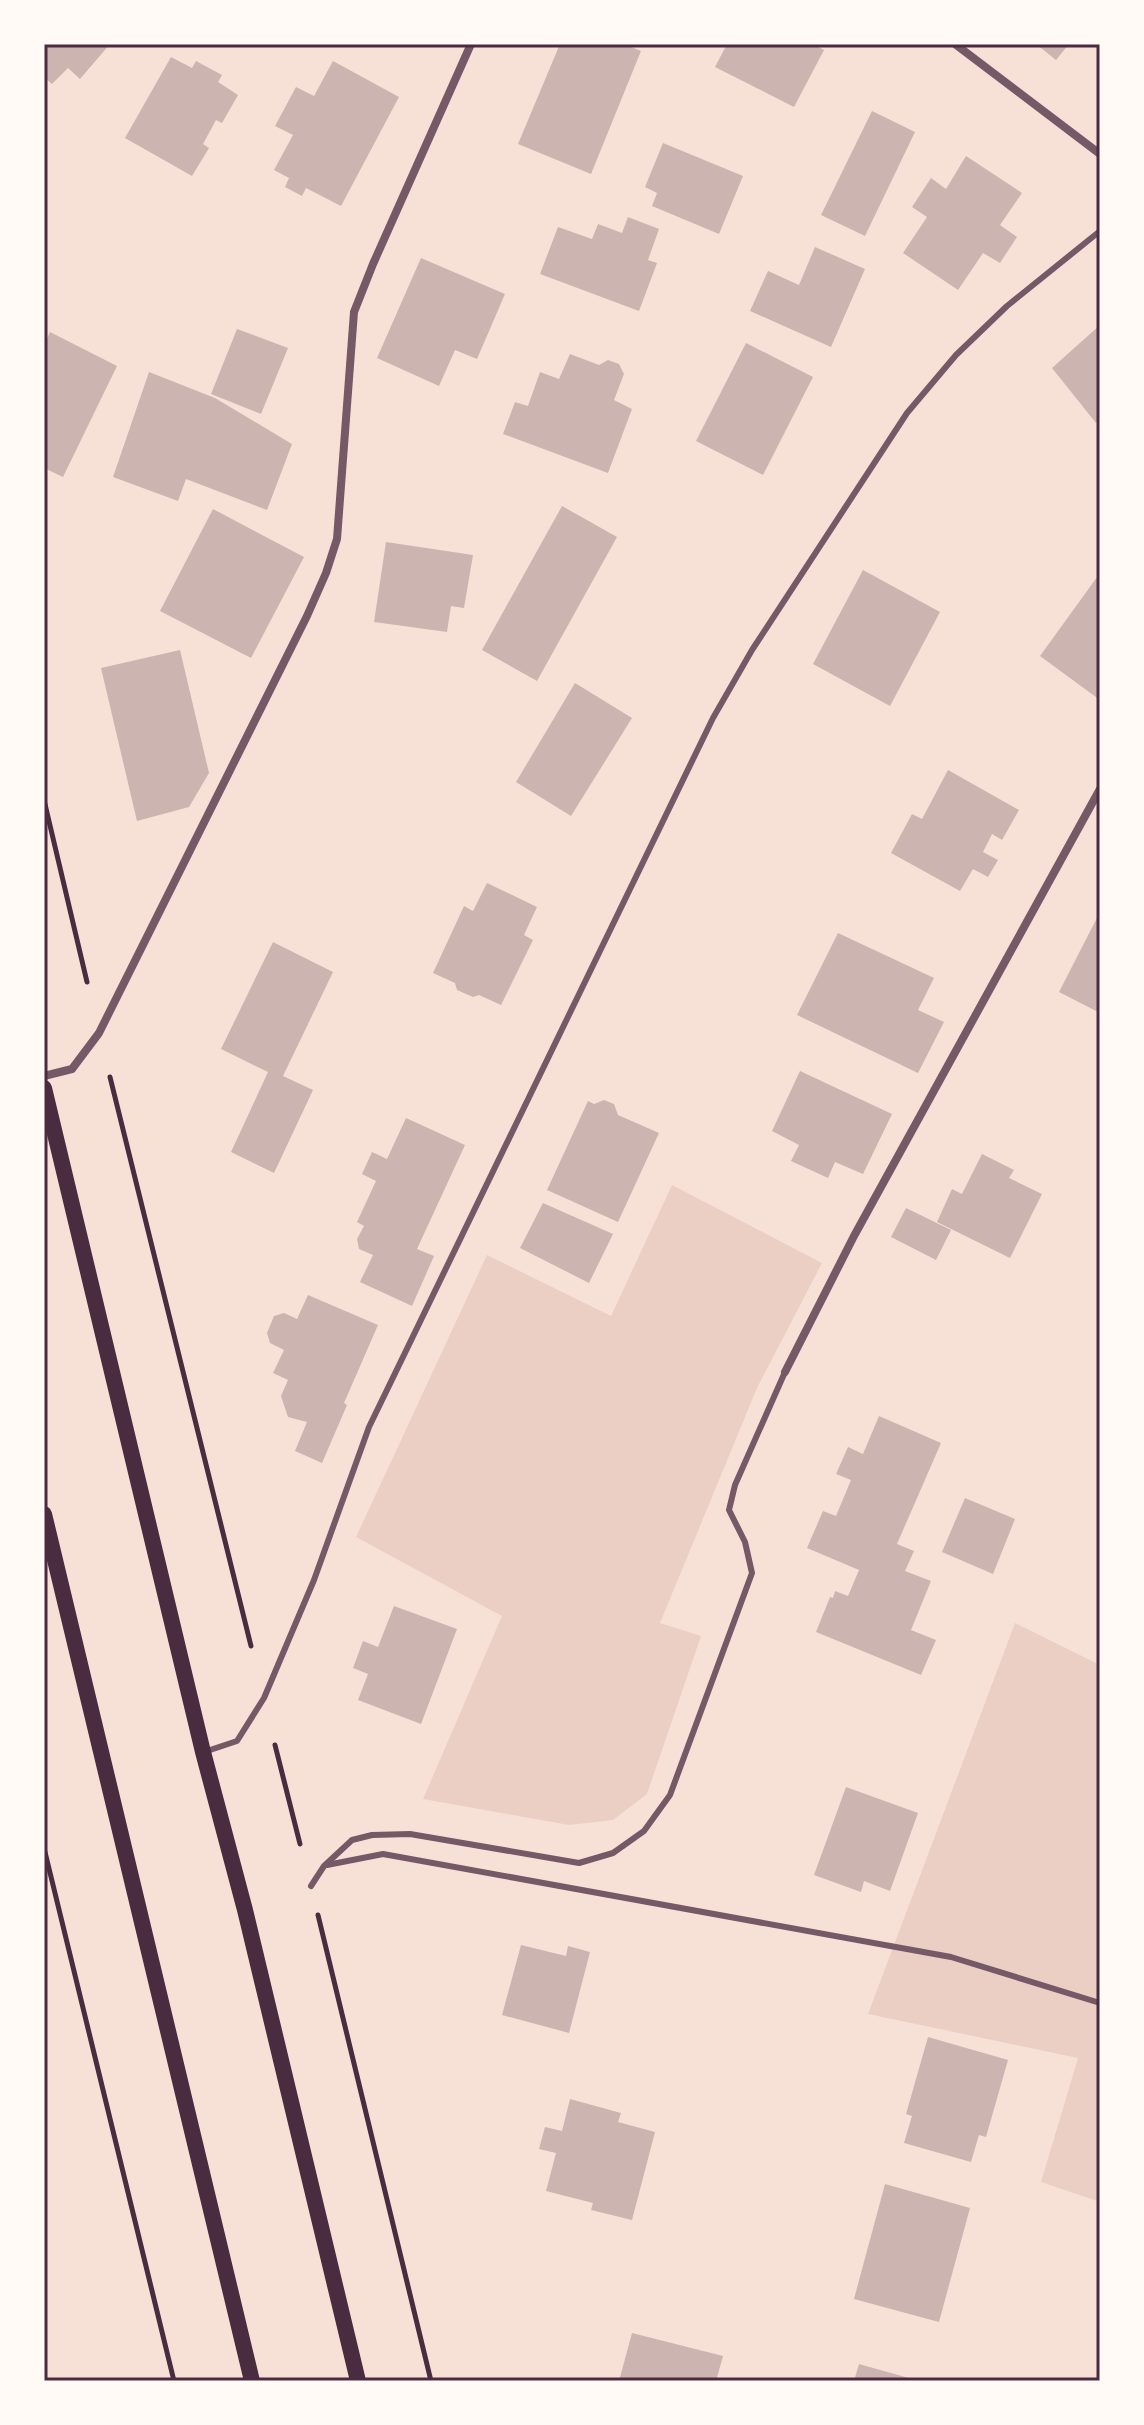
<svg xmlns="http://www.w3.org/2000/svg" width="1144" height="2425" viewBox="0 0 1144 2425" font-family="'Noto Sans',sans-serif">
	<style>
		.green { fill: #ebcfc5 }
		.building { fill: #ccb4b1 }
		.lines { fill: none; stroke-linecap: round; stroke-linejoin: round }
		.path { stroke: #4a2c40; stroke-width: 5 }
		.service { stroke: #755966; stroke-width: 6 }
		.minor { stroke: #755966; stroke-width: 8 }
		.secondary { stroke: #4a2c40; stroke-width: 16 }
		.neatline { fill: none; stroke: #4a2c40; stroke-width: 3 }
	</style>
	<rect width="100%" height="100%" fill="#f7e1d7"/>
	<g class="green">
		<path d="M672,1185L822,1263L757,1388L660,1623L701,1636L647,1794L613,1820L569,1825L423,1799L502,1616L356,1537L487,1255L611,1316Z"/>
		<path d="M1015,1623L1100,1665V2202L1041,2182L1078,2058L868,2014Z"/>
	</g>
	<g class="building">
		<path d="M44,44H110L80,79L68,68L52,84L44,77Z"/>
		<path d="M560,44H624L641,51L591,174L518,144Z"/>
		<path d="M727,44H813L824,50L794,107L715,67Z"/>
		<path d="M1036,44H1069L1056,60Z"/>
		<path d="M171,57L192,68L196,61L222,75L218,82L238,95L222,123L216,120L203,144L209,148L192,176L125,138Z"/>
		<path d="M333,61L399,97L341,206L306,188L302,196L285,187L289,178L274,170L293,135L275,126L296,87L314,96Z"/>
		<path d="M872,111L915,132L865,236L821,215Z"/>
		<path d="M663,143L743,176L719,234L652,206L657,193L645,187Z"/>
		<path d="M966,156L1022,193L1000,225L1017,237L1000,263L983,253L958,290L903,253L927,217L912,207L931,178L946,189Z"/>
		<path d="M628,217L659,229L648,260L657,263L639,311L540,274L558,227L592,239L598,224L622,233Z"/>
		<path d="M815,247L865,269L831,347L750,311L768,271L799,285Z"/>
		<path d="M421,258L505,294L477,359L455,350L439,386L377,358Z"/>
		<path d="M1100,325V419L1096,423L1052,368Z"/>
		<path d="M237,329L288,348L261,414L211,394Z"/>
		<path d="M50,332L117,366L63,477L44,468V345Z"/>
		<path d="M746,343L813,377L763,475L696,441Z"/>
		<path d="M570,354L599,365L608,360L619,364L624,374L614,400L632,409L608,473L503,434L515,402L528,406L540,372L559,379Z"/>
		<path d="M149,372L215,398L292,444L267,510L186,479L178,501L113,477Z"/>
		<path d="M562,506L617,537L537,681L482,650Z"/>
		<path d="M213,509L304,557L251,658L160,611Z"/>
		<path d="M386,542L473,555L464,608L451,606L447,632L374,622Z"/>
		<path d="M863,570L940,612L890,706L813,664Z"/>
		<path d="M1100,573V700L1040,656Z"/>
		<path d="M180,650L209,773L189,807L137,821L101,668Z"/>
		<path d="M575,683L632,718L571,816L516,782Z"/>
		<path d="M948,770L1019,810L1002,840L992,834L983,852L998,860L988,877L973,869L960,891L891,853L912,814L922,819Z"/>
		<path d="M487,883L537,907L524,935L533,940L501,1005L479,995L473,997L457,990L455,983L433,973L464,906L473,911Z"/>
		<path d="M1100,912V1013L1059,992Z"/>
		<path d="M838,933L934,978L918,1010L944,1022L918,1073L797,1015Z"/>
		<path d="M273,942L333,972L283,1076L313,1090L274,1173L231,1152L268,1072L221,1049Z"/>
		<path d="M800,1071L892,1114L863,1174L835,1162L828,1178L791,1161L799,1145L772,1131Z"/>
		<path d="M604,1100L614,1104L618,1115L659,1133L618,1222L547,1190L588,1101L594,1104Z"/>
		<path d="M406,1118L465,1145L417,1249L434,1256L412,1306L360,1282L373,1255L359,1249L357,1239L364,1226L357,1222L376,1181L362,1174L372,1152L387,1159Z"/>
		<path d="M982,1154L1014,1170L1009,1178L1042,1194L1010,1258L937,1222L952,1189L962,1194Z"/>
		<path d="M543,1203L613,1234L589,1283L520,1248Z"/>
		<path d="M906,1208L951,1230L936,1260L891,1237Z"/>
		<path d="M308,1295L378,1325L344,1403L347,1405L322,1463L295,1451L307,1422L288,1417L281,1396L288,1380L273,1373L284,1350L270,1343L267,1333L274,1316L284,1313L297,1319Z"/>
		<path d="M879,1416L941,1443L897,1544L914,1551L905,1571L931,1581L911,1630L936,1640L921,1675L816,1632L830,1597L833,1598L835,1591L848,1596L859,1570L807,1548L823,1511L836,1516L851,1480L836,1474L848,1447L863,1454Z"/>
		<path d="M965,1498L1015,1519L993,1574L942,1552Z"/>
		<path d="M394,1606L457,1629L421,1724L358,1700L368,1674L353,1668L363,1641L378,1647Z"/>
		<path d="M846,1787L918,1813L890,1891L864,1881L861,1892L814,1875Z"/>
		<path d="M521,1945L566,1956L568,1946L590,1952L569,2033L502,2015Z"/>
		<path d="M928,2037L1008,2060L986,2137L979,2135L971,2162L904,2143L912,2116L906,2114Z"/>
		<path d="M570,2099L621,2113L618,2122L655,2132L632,2220L591,2210L593,2203L546,2191L556,2153L539,2149L545,2127L562,2131Z"/>
		<path d="M885,2184L970,2208L939,2322L854,2299Z"/>
		<path d="M632,2333L723,2356L716,2381H619Z"/>
		<path d="M859,2364L916,2380V2381H854Z"/>
	</g>
	<g class="lines">
		<g class="path">
			<path d="M44,800L87,982"/>
			<path d="M110,1077L251,1646"/>
			<path d="M275,1745L300,1844"/>
			<path d="M44,1848L174,2381"/>
			<path d="M318,1915L431,2381"/>
		</g>
		<g class="service">
			<path d="M204,1752L237,1741L264,1698L314,1580L369,1427L713,718L752,650L907,413L956,355L1007,306L1100,231"/>
			<path d="M327,1865L383,1854L951,1957L1100,2003"/>
			<path d="M311,1886L324,1866L352,1840L372,1835L410,1834L579,1863L613,1853L644,1831L670,1795L752,1573L745,1542L729,1510L735,1485L785,1372"/>
		</g>
		<g class="minor">
			<path d="M955,44L1100,154"/>
			<path d="M44,1076L72,1069L99,1033L307,616L326,573L337,539L354,312L373,264L471,44"/>
			<path d="M785,1372L854,1236L1100,789"/>
		</g>
		<g class="secondary">
			<path d="M44,1088L203,1752L245,1910L358,2381"/>
			<path d="M44,1514L252,2381"/>
		</g>
	</g>
	<rect width="1144" height="2425" fill="none" stroke="#fffaf5" stroke-width="92"/>
	<rect x="46" y="46" width="1052" height="2333" class="neatline"/>
</svg>
